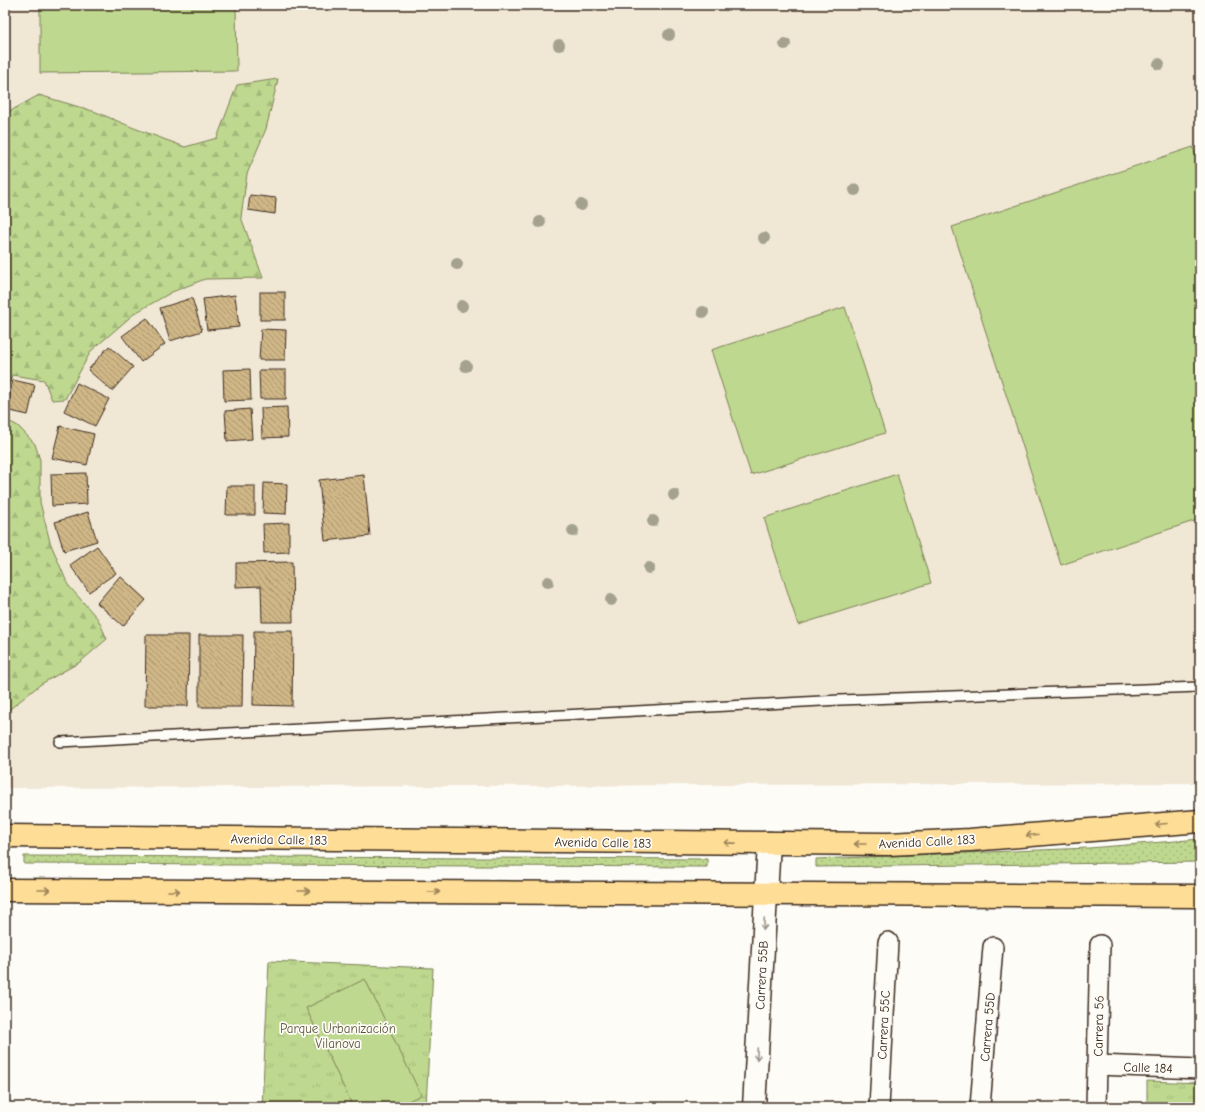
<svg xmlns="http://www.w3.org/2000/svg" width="1205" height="1112" viewBox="0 0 1205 1112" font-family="'Comic Neue',sans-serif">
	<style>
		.built { fill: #f0e7d5 }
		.grass { fill: url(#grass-dots); stroke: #7c8156 }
		.forest { fill: url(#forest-firs); stroke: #7c8156 }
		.park { fill: url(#park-tufts); stroke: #7c8156 }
		.garden { fill: #bed88f; stroke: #7c8156 }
		.building { fill: url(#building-back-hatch); stroke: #3b2a1e }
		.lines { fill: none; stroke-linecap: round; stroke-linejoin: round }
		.service-casing { stroke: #3b2a1e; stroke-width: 12 }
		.minor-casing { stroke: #3b2a1e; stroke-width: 22 }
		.tertiary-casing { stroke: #3b2a1e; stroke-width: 25 }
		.primary-casing { stroke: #3b2a1e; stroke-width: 25 }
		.service { stroke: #fdfcf7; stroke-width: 9 }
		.minor { stroke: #fdfcf7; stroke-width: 19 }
		.tertiary { stroke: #fdfcf7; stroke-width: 22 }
		.primary { stroke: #fedd96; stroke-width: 22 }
		.tree { fill: #a4a18f }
		.oneway { stroke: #9c845a }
		.oneway2 { stroke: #9c938a }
		.labels { text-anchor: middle; stroke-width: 3.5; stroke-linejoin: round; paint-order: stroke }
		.street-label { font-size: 13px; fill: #3b2a1e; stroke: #fdfcf7 }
		.park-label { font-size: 13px; fill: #5c563a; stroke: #fdfcf7 }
	</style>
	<defs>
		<pattern id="grass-dots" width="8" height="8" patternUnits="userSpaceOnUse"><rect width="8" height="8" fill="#bed88f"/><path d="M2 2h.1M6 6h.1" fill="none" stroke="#a4ba7b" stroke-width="1.8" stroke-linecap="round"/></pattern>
		<pattern id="forest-firs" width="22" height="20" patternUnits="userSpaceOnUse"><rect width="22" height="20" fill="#bed88f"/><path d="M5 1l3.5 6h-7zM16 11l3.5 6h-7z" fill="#a4ba7b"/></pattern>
		<pattern id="park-tufts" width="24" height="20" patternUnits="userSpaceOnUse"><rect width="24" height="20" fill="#bed88f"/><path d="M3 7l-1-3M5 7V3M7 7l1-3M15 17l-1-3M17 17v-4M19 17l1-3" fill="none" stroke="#a4ba7b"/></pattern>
		<pattern id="building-back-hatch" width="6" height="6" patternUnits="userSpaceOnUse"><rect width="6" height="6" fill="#d0b787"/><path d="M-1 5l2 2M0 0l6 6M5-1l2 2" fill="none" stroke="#aa956e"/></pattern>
	</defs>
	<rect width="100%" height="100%" fill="#fdfcf7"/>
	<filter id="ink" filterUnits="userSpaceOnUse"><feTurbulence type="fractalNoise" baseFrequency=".025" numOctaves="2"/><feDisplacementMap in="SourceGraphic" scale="8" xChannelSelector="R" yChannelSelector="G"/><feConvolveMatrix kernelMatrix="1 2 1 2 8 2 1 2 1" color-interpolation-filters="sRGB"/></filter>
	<g filter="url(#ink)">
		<path class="built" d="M5,5H1200V783L5,788Z"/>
		<g class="grass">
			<path d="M1200,839V862L816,867V859L1089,848Z"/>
			<path d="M24,856L707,859V867L24,864Z"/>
		</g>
		<g class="forest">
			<path d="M278,79L266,129L247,174L241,217L263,278L205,279L172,292L135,313L91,351L65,399L52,400L44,380L12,375L5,396V114L39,95L96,112L134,128L185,147L217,138L237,85Z"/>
			<path d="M5,419L18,426L35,444L40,460V502L50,542L68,585L98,619L107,639L80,662L41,684L5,713Z"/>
		</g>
		<g class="park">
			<path d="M269,961L433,968L426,1107H262Z"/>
			<path d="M1147,1081L1200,1083V1107H1147Z"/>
		</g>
		<g class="garden">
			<path d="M40,5H236L237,71L40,73Z"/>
			<path d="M1193,147L1200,168V519L1061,565L952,227Z"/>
			<path d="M845,307L885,433L751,475L711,350Z"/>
			<path d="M897,474L931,583L798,625L764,518Z"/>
			<path d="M365,979L421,1095L396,1107H353L306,1008Z"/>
		</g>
		<g class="building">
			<path d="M250,195L276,198L275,214L248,210Z"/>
			<rect x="260" y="292" width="25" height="28"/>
			<path d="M235,295L239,327L207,330L203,299Z"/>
			<path d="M192,298L202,331L170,341L160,308Z"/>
			<path d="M147,318L165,344L141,362L122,336Z"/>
			<path d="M261,329L286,330L285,360H259Z"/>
			<path d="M109,346L133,367L112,391L88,370Z"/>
			<path d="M250,369L251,400L224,401L223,370Z"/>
			<path d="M259,370H286V399H260Z"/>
			<path d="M13,380L35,385L28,415L6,410Z"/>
			<path d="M77,383L109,399L95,426L64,411Z"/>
			<path d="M287,407L288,437L262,438L261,408Z"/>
			<path d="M250,409L252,439L227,441L225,411Z"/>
			<path d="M60,426L94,434L87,465L52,458Z"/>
			<path d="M86,473L87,504L52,506L51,474Z"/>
			<path d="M364,475L370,536L325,541L319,480Z"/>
			<path d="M264,483L287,484L286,514L263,513Z"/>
			<path d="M227,486H255V515H226Z"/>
			<path d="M88,512L97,541L64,551L55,522Z"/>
			<path d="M289,523V552L264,553L263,524Z"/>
			<path d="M97,546L116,573L89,592L70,565Z"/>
			<path d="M292,562L293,622H262L261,586L236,587V563Z"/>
			<path d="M120,576L146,600L123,626L97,603Z"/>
			<path d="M254,631H293L292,706L253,705Z"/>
			<path d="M146,635H189L188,706H145Z"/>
			<path d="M199,635H243L242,707H199Z"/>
		</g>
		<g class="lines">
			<defs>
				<path id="service" d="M60,742L840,700L1200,687"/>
				<g id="minor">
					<path d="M1097,1065L1200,1069"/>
					<path d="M879,1107L888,942"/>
					<path d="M980,1107L993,947"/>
					<path d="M1096,1107L1100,945"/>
				</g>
				<path id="tertiary" d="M754,1107L769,843"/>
				<g id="primary">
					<path d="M5,836L888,844L970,840L1200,821"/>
					<path d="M5,890L1200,896"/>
				</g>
			</defs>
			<use href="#service" class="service-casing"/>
			<use href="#minor" class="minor-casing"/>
			<use href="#tertiary" class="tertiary-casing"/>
			<use href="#primary" class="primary-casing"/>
			<use href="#service" class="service"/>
			<use href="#minor" class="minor"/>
			<use href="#tertiary" class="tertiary"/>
			<use href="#primary" class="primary"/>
		</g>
		<g class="tree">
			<circle cx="669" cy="35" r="6"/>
			<circle cx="785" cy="44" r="6"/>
			<circle cx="559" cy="45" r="6"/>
			<circle cx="1159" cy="64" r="6"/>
			<circle cx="855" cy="190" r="6"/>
			<circle cx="581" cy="205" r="6"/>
			<circle cx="540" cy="222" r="6"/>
			<circle cx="764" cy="238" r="6"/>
			<circle cx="457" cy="264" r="6"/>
			<circle cx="462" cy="306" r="6"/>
			<circle cx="703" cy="312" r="6"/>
			<circle cx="466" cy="366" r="6"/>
			<circle cx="674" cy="495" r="6"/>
			<circle cx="653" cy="521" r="6"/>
			<circle cx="573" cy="531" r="6"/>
			<circle cx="649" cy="568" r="6"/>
			<circle cx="548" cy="582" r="6"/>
			<circle cx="611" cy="600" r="6"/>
		</g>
		<defs><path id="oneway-shaft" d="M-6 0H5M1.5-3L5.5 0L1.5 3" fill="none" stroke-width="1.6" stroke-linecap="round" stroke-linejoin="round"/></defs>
		<g class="oneway">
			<use href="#oneway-shaft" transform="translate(1161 824) rotate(175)"/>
			<use href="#oneway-shaft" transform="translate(1032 835) rotate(175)"/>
			<use href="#oneway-shaft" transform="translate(730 843) rotate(-179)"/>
			<use href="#oneway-shaft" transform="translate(860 844) rotate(-180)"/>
			<use href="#oneway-shaft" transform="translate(44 890)"/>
			<use href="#oneway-shaft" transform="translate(174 891)"/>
			<use href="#oneway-shaft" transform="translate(304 891)"/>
			<use href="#oneway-shaft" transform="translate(434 892)"/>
		</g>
		<g class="oneway2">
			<use href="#oneway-shaft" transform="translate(764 924) rotate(93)"/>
			<use href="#oneway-shaft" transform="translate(757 1054) rotate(93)"/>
		</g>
	</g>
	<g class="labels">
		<g class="street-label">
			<text transform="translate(279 839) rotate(1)" y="5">Avenida Calle 183</text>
			<text transform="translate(927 841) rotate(-3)" y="5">Avenida Calle 183</text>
			<text transform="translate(603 842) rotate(1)" y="5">Avenida Calle 183</text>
			<text transform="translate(761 975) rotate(-87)" y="5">Carrera 55B</text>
			<text transform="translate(883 1025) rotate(-87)" y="5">Carrera 55C</text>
			<text transform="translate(1098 1026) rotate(-89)" y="5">Carrera 56</text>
			<text transform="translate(987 1027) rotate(-85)" y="5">Carrera 55D</text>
			<text transform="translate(1148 1067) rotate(2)" y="5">Calle 184</text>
		</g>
		<g class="park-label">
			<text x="338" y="1033">Parque Urbanización<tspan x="338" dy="15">Vilanova</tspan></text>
		</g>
	</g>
	<rect width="1205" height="1112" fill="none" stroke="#fdfcf7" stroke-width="20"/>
	<rect x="10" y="10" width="1185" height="1092" fill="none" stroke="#3b2a1e" stroke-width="1.5" filter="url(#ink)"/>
</svg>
